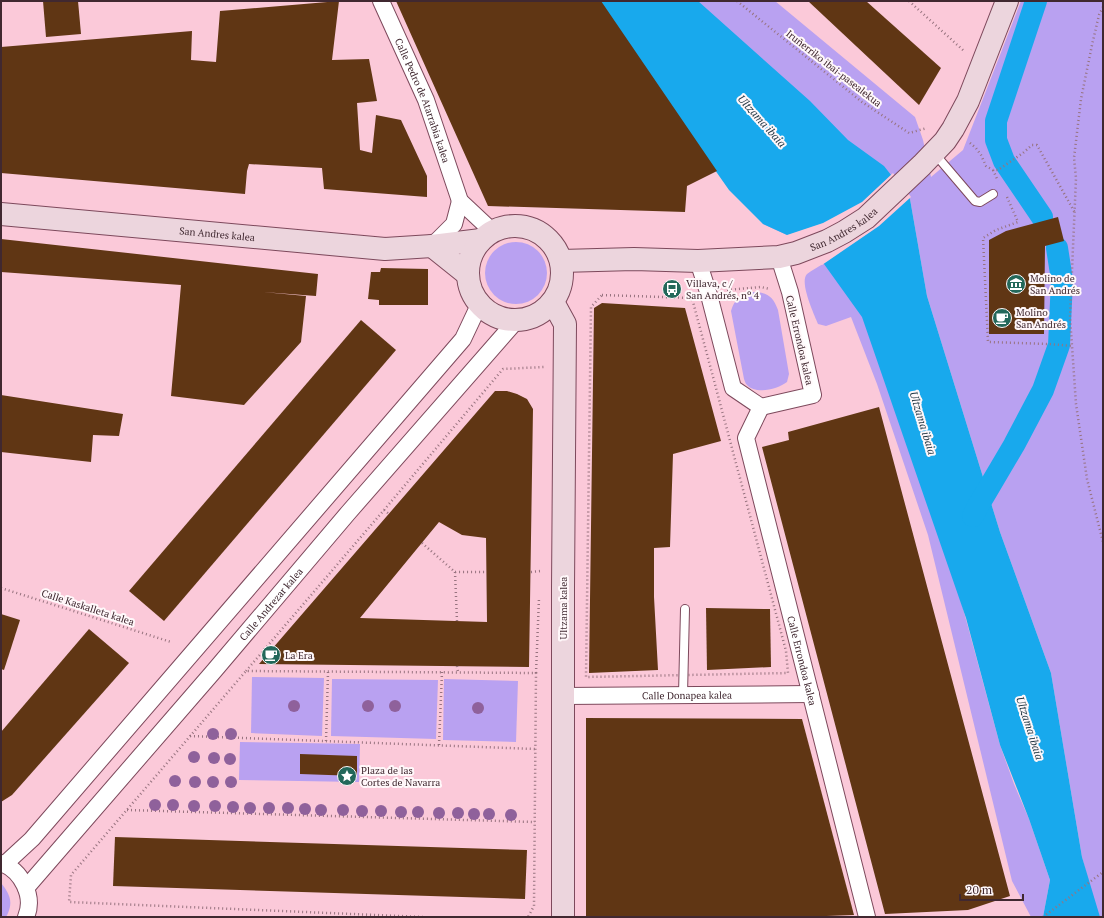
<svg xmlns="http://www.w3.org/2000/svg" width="1104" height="918" viewBox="0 0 1104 918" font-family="'PT Serif',serif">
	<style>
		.green { fill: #b9a1f1 }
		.water { fill: #18a9ed }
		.pier { fill: #fbc9d9 }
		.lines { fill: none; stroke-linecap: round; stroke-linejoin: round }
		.canal { stroke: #18a9ed; stroke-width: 22 }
		.building { fill: #603614; fill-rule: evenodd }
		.lane-casing { stroke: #7d495c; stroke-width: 10 }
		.street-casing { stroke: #7d495c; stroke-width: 18 }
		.secondary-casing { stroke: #7d495c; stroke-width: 24 }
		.path { stroke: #97737f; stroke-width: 2.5; stroke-dasharray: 1 3; stroke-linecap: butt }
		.lane { stroke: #fff; stroke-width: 8 }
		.street { stroke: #fff; stroke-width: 16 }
		.secondary { stroke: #ecd5dd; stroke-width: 22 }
		.tree { fill: #8f619b }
		.labels { text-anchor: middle; stroke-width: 4; stroke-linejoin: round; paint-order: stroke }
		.street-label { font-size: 10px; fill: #402830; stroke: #fff8fa }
		.poi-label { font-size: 10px; fill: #402830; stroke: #fff8fa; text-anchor: start }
		.water-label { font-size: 11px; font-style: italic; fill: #1f3441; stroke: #fff8fa }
	</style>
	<rect width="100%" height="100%" fill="#fbc9d9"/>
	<g class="green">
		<path d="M608,1H775L915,117L923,140L931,177L963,150L1021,1H1103V917H1098L1082,857L1051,673L1000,532L927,296L910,199L853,274L928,479L1000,745L1014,784L1029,819L1050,880L1043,917H1031L1012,881L928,535L877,384L851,317L826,326L818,324C814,314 799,282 807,274C812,270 818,267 823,264L787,235L763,224Z"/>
		<circle cx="516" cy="273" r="31"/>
		<path d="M752,292C767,292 773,296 778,310L789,374L787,382C778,389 756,395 747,385C745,383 745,381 744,379L731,311C734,299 741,296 752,292Z"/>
		<path d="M252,677L324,678L322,736L251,733Z"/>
		<path d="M332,679L438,680L436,739L331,736Z"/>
		<path d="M444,679L518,681L516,742L443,740Z"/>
		<path d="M240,742L360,744L359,782L239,780Z"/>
		<path d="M1,883C10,894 14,903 6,917H1Z"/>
	</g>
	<path class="water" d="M598,1H698L810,101L848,140L884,166L910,199L927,296L1000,532L1051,673L1082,857L1100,917H1043L1050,880L1029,819L1000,745L966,618L862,317L824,264L787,235L763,224L729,190L623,39Z"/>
	<path class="pier" d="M893,173L911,197L879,226L822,265L784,236L823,223L862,202Z"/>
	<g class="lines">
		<g class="canal">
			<path d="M1036,1L996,121V140L1004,161L1042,217"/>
			<path d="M973,516L978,506L1014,445L1043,390L1059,345L1062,280L1057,248"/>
		</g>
	</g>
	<g class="building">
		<path d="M43,1H78L81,34L46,37Z"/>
		<path d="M339,1L332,60L369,59L377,101L357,103L360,150L372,153L376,115L401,120L427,176V197L324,189L322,168L249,164L247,171L245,194L1,173V47L192,31L191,60L216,62L220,11Z"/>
		<path d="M396,1H601L717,171L687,186L685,212L488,206Z"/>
		<path d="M808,1H866L941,68L919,105Z"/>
		<path d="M1058,217L1064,241L1045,246L1044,334H989V240L1006,231Z"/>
		<path d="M1,239L318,274L316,296L263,292L306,296L301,342L244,405L171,396L181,285L1,272Z"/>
		<path d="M381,268L428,269V305H379V300L368,299L371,272H380Z"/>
		<path d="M602,303L685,308L721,441L673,454L670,547L654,548V597L658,670L589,673L594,308Z"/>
		<path d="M361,320L396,350L164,621L129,591Z"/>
		<path d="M495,391H507L517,394L527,399L533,409L529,667L259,664ZM439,522L462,535L486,538L487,622L360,618Z"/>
		<path d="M1,395L123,414L119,436L93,435L91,462L1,452Z"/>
		<path d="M879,407L1010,896L968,910L885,914L762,447L789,440L788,432Z"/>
		<path d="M706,608L770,609L771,667L707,670Z"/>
		<path d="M1,614L20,620L4,670L1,669Z"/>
		<path d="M89,629L129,663L12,795L1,802V732Z"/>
		<path d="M586,718L802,719L854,915L799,917H586Z"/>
		<path d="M300,754L357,756V776L300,774Z"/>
		<path d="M115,837L527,850L525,899L113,886Z"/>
	</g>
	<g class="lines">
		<defs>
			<g id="lane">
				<path d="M935,154L975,201L980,202L993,194"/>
				<path d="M683,695L685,609"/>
			</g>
			<g id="street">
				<path id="s1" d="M381,1L426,100L460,201L492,231"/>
				<path d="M432,246L454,224L460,201"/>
				<path d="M698,261L709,295L733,388L761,407L813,395L790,292L779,257"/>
				<path id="s2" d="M761,407L746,438L867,917"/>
				<path id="s3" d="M563,696L811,694"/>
				<path d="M1,863C21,870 35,896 26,917"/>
				<path d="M5,864L32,839L463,339L479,305"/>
				<path id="s4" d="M26,888L214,671L348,513L516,321"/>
			</g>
			<g id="secondary">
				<path id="s5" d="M1,214L385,249L432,246L481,240"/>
				<circle cx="515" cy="273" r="47"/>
				<path d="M432,246L467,274"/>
				<path id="s6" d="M561,261L634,259L698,261L779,257L796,253L827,241L844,232L866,218L922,165L945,141L953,129L968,101L1007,1"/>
				<path d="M553,302L565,324L563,588V917"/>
			</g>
		</defs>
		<use href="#lane" class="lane-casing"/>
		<use href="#street" class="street-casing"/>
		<use href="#secondary" class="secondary-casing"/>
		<g class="path">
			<path d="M737,1L862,102L909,133L927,128"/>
			<path d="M909,1L964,51V52"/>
			<path d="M1103,7L1099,15L1092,45L1081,99L1074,158L1076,178L1070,317L1076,404L1087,479L1103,542"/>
			<path d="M970,143L976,148L981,155L986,166L993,170H998L1023,153L1032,145H1037L1075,213"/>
			<path d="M993,170L998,181"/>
			<path d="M1007,197L1018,222L996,230L983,238L988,342L1049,344L1072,346"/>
			<path d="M727,290L761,287L770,289"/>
			<path d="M602,295L692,298L786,651L788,673L586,677L591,307Z"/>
			<path d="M384,510L389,514"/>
			<path d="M422,543L455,572H486"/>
			<path d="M455,572L457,621"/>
			<path d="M531,572L541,571"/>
			<path d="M1,588L171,642"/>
			<path d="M457,666L458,672"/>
			<path d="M246,671L384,510L503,369L544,367"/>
			<path d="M536,673L539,598"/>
			<path d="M190,736L535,749"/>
			<path d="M326,741L328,672"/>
			<path d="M439,745L442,672"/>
			<path d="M127,810L535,822"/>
			<path d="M423,917L69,902L71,875L246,671L536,673L534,906L528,917"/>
			<path d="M1043,917L1103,872"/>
		</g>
		<use href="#lane" class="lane"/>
		<use href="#street" class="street"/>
		<use href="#secondary" class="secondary"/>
	</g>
	<g class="tree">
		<circle cx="294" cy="706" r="6"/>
		<circle cx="368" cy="706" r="6"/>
		<circle cx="395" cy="706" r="6"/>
		<circle cx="478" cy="708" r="6"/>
		<circle cx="213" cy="734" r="6"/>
		<circle cx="231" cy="734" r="6"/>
		<circle cx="194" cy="757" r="6"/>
		<circle cx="214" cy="758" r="6"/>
		<circle cx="230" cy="759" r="6"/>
		<circle cx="175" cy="781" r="6"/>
		<circle cx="195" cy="782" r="6"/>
		<circle cx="213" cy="782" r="6"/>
		<circle cx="231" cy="782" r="6"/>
		<circle cx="155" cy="805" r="6"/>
		<circle cx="173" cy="805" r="6"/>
		<circle cx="194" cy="806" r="6"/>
		<circle cx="215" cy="806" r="6"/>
		<circle cx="233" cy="807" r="6"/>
		<circle cx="250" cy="808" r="6"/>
		<circle cx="269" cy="808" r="6"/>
		<circle cx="288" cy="808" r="6"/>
		<circle cx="305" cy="809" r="6"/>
		<circle cx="321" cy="810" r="6"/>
		<circle cx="343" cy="810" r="6"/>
		<circle cx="362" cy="811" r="6"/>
		<circle cx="381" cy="811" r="6"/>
		<circle cx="401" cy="812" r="6"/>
		<circle cx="418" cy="812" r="6"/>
		<circle cx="439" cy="813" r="6"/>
		<circle cx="458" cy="813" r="6"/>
		<circle cx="474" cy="814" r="6"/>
		<circle cx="489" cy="814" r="6"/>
		<circle cx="511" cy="815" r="6"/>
	</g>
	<defs>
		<symbol id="museum-disc" viewBox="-11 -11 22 22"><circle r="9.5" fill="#23685a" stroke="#fff8fa"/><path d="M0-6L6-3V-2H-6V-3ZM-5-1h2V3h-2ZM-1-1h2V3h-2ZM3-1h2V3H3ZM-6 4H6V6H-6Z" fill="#fff"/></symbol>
		<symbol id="bus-disc" viewBox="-11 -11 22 22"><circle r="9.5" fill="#23685a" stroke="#fff8fa"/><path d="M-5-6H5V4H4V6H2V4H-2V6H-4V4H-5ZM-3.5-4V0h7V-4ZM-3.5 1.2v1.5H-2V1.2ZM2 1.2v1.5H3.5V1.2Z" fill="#fff"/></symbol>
		<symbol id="cafe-disc" viewBox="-11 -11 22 22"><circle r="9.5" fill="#23685a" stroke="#fff8fa"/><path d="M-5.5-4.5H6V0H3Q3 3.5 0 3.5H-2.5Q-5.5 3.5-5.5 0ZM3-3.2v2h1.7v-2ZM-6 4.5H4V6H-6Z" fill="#fff"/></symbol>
		<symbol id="sight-disc" viewBox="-11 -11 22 22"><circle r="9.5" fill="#23685a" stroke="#fff8fa"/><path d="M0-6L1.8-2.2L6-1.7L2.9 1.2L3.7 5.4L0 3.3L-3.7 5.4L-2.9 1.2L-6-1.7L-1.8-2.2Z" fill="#fff"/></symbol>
	</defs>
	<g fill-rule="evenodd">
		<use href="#museum-disc" x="1005" y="273" width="22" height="22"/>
		<use href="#bus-disc" x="661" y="278" width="22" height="22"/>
		<use href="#cafe-disc" x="991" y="307" width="22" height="22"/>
		<use href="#cafe-disc" x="260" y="644" width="22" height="22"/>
		<use href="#sight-disc" x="336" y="765" width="22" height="22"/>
	</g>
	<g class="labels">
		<g class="street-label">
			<text transform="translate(834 68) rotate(38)" y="4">Iruñerriko ibai-pasealekua</text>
			<text dy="4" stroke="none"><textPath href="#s1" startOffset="108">Calle Pedro de Atarrabia kalea</textPath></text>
			<text dy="4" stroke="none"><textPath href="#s6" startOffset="289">San Andres kalea</textPath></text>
			<text dy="4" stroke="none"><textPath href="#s5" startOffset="217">San Andres kalea</textPath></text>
			<text transform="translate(800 340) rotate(77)" y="4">Calle Errondoa kalea</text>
			<text dy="4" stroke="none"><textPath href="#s4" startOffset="375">Calle Andrezar kalea</textPath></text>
			<text transform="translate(88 607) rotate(18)" y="4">Calle Kaskalleta kalea</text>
			<text transform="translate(563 608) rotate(-90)" y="4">Ultzama kalea</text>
			<text dy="4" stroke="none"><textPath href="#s2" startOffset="264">Calle Errondoa kalea</textPath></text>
			<text dy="4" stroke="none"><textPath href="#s3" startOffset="124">Calle Donapea kalea</textPath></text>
		</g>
		<g class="poi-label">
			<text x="1030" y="282">Molino de<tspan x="1030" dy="12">San Andrés</tspan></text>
			<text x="686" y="287">Villava, c /<tspan x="686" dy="12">San Andrés, nº 4</tspan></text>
			<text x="1016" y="316">Molino<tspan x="1016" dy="12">San Andrés</tspan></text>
			<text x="285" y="659">La Era</text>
			<text x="361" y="774">Plaza de las<tspan x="361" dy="12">Cortes de Navarra</tspan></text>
		</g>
		<g class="water-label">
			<text transform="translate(762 121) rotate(48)" y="4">Ultzama ibaia</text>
			<text transform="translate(923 423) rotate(73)" y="4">Ultzama ibaia</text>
			<text transform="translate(1030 728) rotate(72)" y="4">Ultzama ibaia</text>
		</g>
	</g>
	<rect width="1104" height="918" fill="none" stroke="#402830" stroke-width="4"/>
	<path d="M960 894v6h63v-6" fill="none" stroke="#402830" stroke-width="2"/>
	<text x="966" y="894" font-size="12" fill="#402830" stroke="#fff8fa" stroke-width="3" paint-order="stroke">20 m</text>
</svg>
